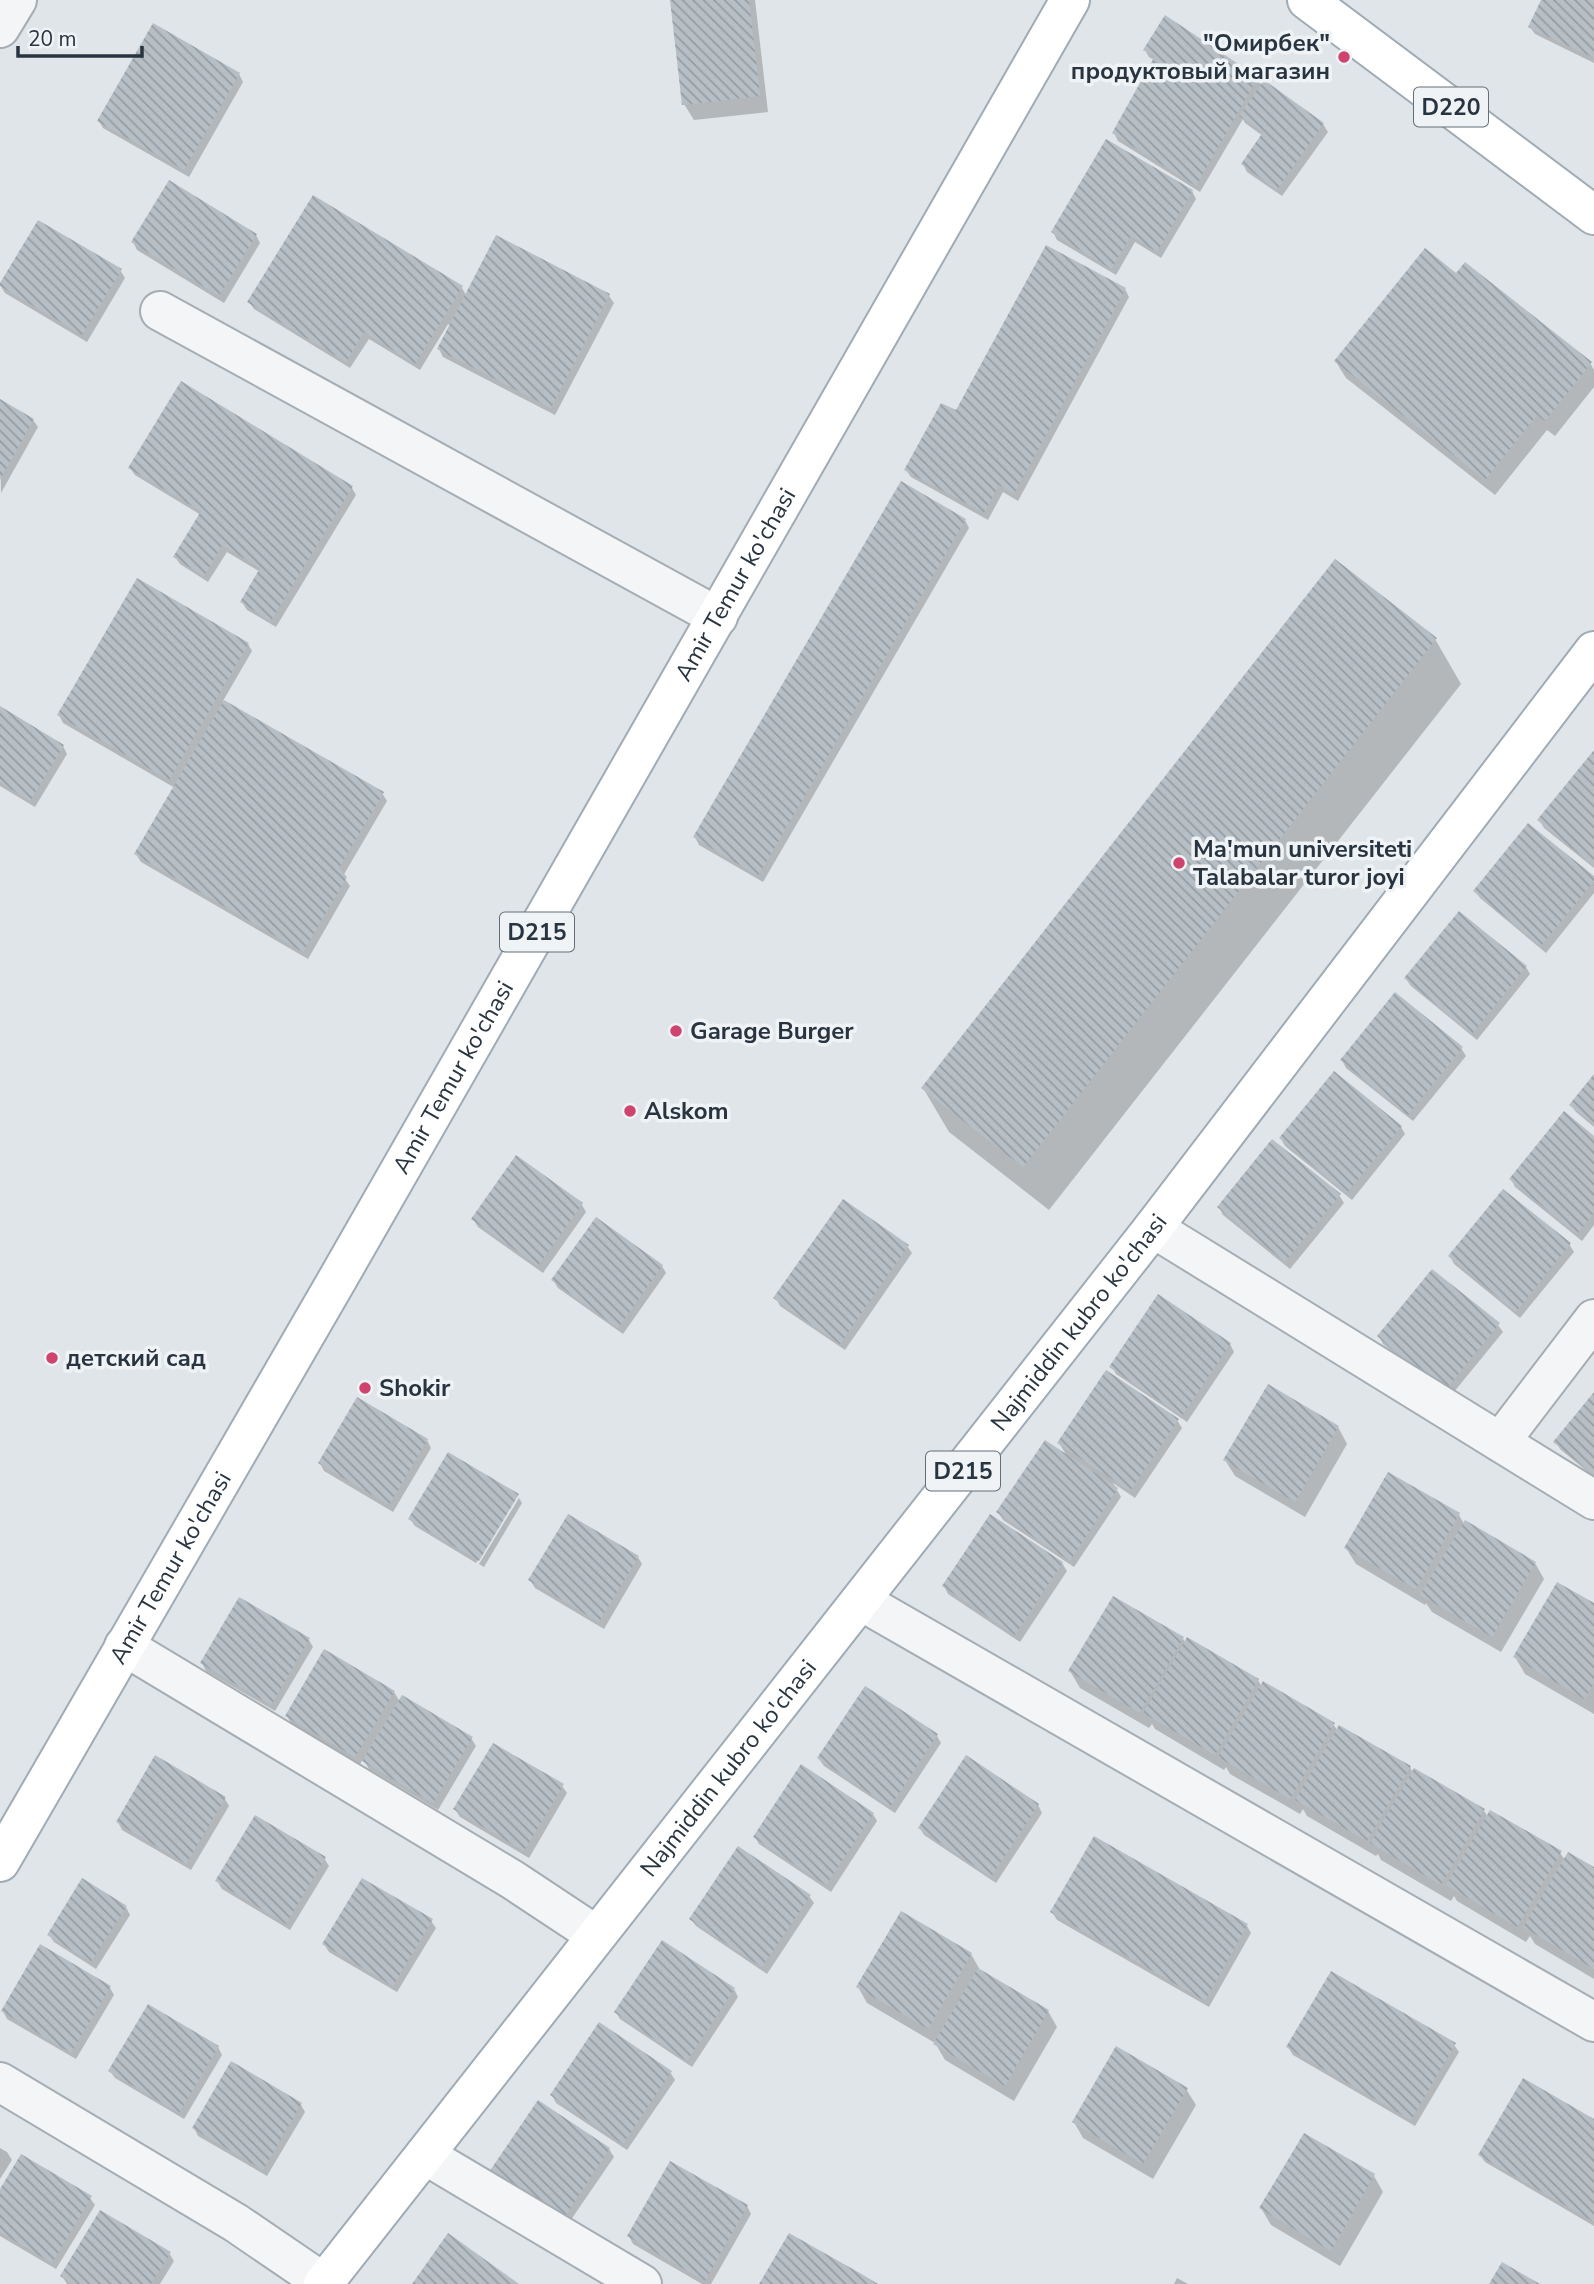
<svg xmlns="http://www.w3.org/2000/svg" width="1594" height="2284" viewBox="0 0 1594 2284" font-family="'Nunito Sans',sans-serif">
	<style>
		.shadow { fill: #0003 }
		.building { fill: url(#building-back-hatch) }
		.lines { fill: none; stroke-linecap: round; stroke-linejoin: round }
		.minor-casing { stroke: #a5adb3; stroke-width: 42 }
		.major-casing { stroke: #9fabb5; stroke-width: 42 }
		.minor { stroke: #f3f5f7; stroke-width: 38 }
		.major { stroke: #fff; stroke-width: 38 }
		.poi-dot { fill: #cf446f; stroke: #eff3f6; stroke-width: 2.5 }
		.labels { text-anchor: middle; stroke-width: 7; stroke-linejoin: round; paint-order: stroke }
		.shield { fill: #eff3f6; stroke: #646e77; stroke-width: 2 }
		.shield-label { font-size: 23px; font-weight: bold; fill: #283540 }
		.poi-label { font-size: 24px; font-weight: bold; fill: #283540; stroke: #eff3f6; text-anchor: start }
		.street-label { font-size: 24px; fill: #283540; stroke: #eff3f6 }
	</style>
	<defs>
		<pattern id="building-back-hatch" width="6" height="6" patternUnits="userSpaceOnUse" patternTransform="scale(1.75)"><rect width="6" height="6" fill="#b7bfc6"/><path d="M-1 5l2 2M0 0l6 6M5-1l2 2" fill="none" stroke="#959ca2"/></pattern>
	</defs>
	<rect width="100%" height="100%" fill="#e0e5e9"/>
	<g class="shadow">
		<path d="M672,0H755L768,112L694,120L684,104Z"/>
		<path d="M1543,0H1594V63L1535,34L1530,27Z"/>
		<path d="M1145,50L1257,78L1262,86L1323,124L1328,132L1282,196L1247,172L1243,164L1263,136L1245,123L1243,119L1200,192L1118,141L1114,133L1154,60L1149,57Z"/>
		<path d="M239,74L243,82L189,177L103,128L99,121Z"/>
		<path d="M1192,191L1196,199L1161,258L1135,242L1116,275L1057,240L1053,232Z"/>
		<path d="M256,235L260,243L224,303L137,250L133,242Z"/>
		<path d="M496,238L609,296L614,303L555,415L443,357L439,349L451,326L448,324L420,370L369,339L350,368L254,309L249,302L462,288L466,295Z"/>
		<path d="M120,270L125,278L87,342L5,293L0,285Z"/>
		<path d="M1125,289L1129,297L1018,501L1003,492L988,520L911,477L906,470L956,413Z"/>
		<path d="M1336,362L1590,363L1594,370V387L1555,436L1547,430L1495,495L1346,378Z"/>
		<path d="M0,401L33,420L38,427L1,493Z"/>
		<path d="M130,468L352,488L356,495L276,627L247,610L242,602L260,572L227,552L208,582L180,564L175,557L201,515L135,475Z"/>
		<path d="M965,520L969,528L763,882L699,845L695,837Z"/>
		<path d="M1435,639L1461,684L1049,1210L949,1132L923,1088Z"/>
		<path d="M248,644L252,651L223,701L382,793L387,801L343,876L350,886L308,959L141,862L136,854L175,788L63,723L59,715Z"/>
		<path d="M0,708L63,746L67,754L35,807L0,786Z"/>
		<path d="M1594,755V868L1544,828L1540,821Z"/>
		<path d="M1594,878V893L1546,953L1480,898L1475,891Z"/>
		<path d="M1526,967L1530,974L1477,1040L1411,986L1406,979Z"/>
		<path d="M1461,1048L1466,1056L1413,1121L1346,1068L1342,1060Z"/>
		<path d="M1594,1077V1127L1576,1112L1571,1105Z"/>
		<path d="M1401,1127L1405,1134L1352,1200L1285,1146L1281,1139Z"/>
		<path d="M1594,1138V1225L1582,1241L1515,1187L1511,1179Z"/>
		<path d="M1339,1195L1344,1203L1290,1269L1223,1215L1219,1207Z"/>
		<path d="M582,1205L586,1212L543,1273L478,1227L473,1219Z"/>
		<path d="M1569,1244L1574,1252L1520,1318L1454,1264L1450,1256Z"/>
		<path d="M907,1246L912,1253L845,1350L780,1306L776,1298Z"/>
		<path d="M662,1266L666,1273L623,1334L558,1288L553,1280Z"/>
		<path d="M1498,1325L1503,1332L1449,1398L1383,1344L1379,1336Z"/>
		<path d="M1230,1344L1234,1352L1187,1422L1116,1374L1112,1367Z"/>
		<path d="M1594,1395V1477L1560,1449L1556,1442Z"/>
		<path d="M1177,1420L1182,1428L1135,1498L1113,1483L1121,1497L1074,1567L1003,1520L998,1512L1067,1456L1059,1443Z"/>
		<path d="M1338,1427L1347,1444L1305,1517L1235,1476L1225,1460Z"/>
		<path d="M427,1440L431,1448L393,1512L324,1471L320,1463Z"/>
		<path d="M1389,1474L1459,1515L1464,1524L1535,1563L1544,1579L1501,1652L1432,1612L1426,1603L1425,1605L1356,1564L1346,1548Z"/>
		<path d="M517,1495L476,1563L415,1526L410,1519Z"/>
		<path d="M519,1498L522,1503L484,1567L479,1564Z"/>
		<path d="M991,1516L1062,1563L1067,1571L1020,1642L948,1594L944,1586Z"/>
		<path d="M638,1557L642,1564L604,1629L535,1588L530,1580Z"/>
		<path d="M1113,1598L1183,1639L1186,1643L1258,1680L1262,1687L1333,1724L1338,1731L1410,1767L1413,1773L1415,1770L1484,1811L1488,1817L1560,1853L1565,1860L1594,1869V1979L1535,1944L1530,1936L1526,1942L1457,1901L1454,1896L1451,1901L1381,1860L1378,1854L1376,1856L1307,1816L1303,1809L1300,1814L1230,1774L1226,1767L1224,1770L1155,1729L1152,1724L1149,1728L1080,1688L1070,1671Z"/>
		<path d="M1594,1605V1714L1525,1674L1515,1657Z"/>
		<path d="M309,1640L313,1647L275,1711L206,1671L202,1663Z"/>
		<path d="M394,1692L400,1702L471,1738L476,1746L438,1810L369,1769L363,1759L360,1764L291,1723L287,1716Z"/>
		<path d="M937,1736L941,1743L895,1813L824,1766L819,1759Z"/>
		<path d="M562,1786L567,1793L529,1858L460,1817L455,1809Z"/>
		<path d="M225,1799L229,1806L191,1870L122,1830L118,1822Z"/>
		<path d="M1038,1805L1042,1813L996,1883L924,1835L920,1828Z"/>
		<path d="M873,1814L877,1821L831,1892L759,1844L755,1837Z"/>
		<path d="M324,1858L329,1866L290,1930L222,1889L217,1881Z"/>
		<path d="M809,1896L814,1903L767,1974L696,1926L691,1919Z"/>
		<path d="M126,1907L130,1915L96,1969L54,1942L49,1935Z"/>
		<path d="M1052,1912L1247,1926L1251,1933L1209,2007L1057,1920Z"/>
		<path d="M431,1921L436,1928L397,1992L329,1952L324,1944Z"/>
		<path d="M971,1954L980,1970L1048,2011L1057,2027L1014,2101L945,2060L935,2043L867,2003L858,1987Z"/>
		<path d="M110,1988L114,1995L76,2059L7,2019L3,2011Z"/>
		<path d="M734,1989L738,1997L692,2067L620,2019L616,2012Z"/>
		<path d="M1454,2045L1459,2052L1415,2126L1293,2055L1288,2047Z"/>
		<path d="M218,2047L222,2055L184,2119L115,2078L110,2071Z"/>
		<path d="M670,2072L675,2080L627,2150L556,2103L552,2095Z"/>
		<path d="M1186,2089L1196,2105L1153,2179L1083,2138L1074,2122Z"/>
		<path d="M301,2105L305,2112L267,2176L198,2136L194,2128Z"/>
		<path d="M1594,2121V2226L1485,2162L1480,2155Z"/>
		<path d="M0,2148L7,2152L12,2160L0,2179Z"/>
		<path d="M609,2149L614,2157L566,2227L495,2180Z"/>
		<path d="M1374,2176L1383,2192L1340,2266L1271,2225L1261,2208Z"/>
		<path d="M0,2193L90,2198L95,2205L56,2269L0,2236Z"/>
		<path d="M747,2206L751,2214L711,2284H702L633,2244L629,2236Z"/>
		<path d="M169,2253L174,2261L160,2284H67L62,2276Z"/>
		<path d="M1177,2278L1188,2284H1174Z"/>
	</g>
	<g class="building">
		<path d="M670,0H749L760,96L682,105Z"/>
		<path d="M1541,0H1594V58L1528,27Z"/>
		<path d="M1165,15L1258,77L1196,186L1112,133L1155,56L1143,50Z"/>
		<path d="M153,23L240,73L184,170L97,121Z"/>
		<path d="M1264,80L1324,123L1277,190L1241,164L1263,132L1239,116Z"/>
		<path d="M1106,139L1193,190L1157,252L1131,236L1111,269L1051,232Z"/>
		<path d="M169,180L257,234L219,296L131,242Z"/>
		<path d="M313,195L463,286L415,364L364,332L346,362L247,302Z"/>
		<path d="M38,220L122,269L82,335L0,286V283Z"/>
		<path d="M496,235L610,294L551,408L437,349Z"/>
		<path d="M1046,245L1126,288L1014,494L999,485L984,513L904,470L941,403L956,410Z"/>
		<path d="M1425,248L1456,273L1465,262L1592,362L1545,421L1537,415L1485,480L1334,361Z"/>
		<path d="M181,381L353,486L271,621L240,602L260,568L222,545L204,576L173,557L201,511L128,468Z"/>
		<path d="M0,399L34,419L0,480Z"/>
		<path d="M901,481L966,519L758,876L693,837Z"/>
		<path d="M1335,559L1437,638L1023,1167L921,1088Z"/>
		<path d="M137,578L249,643L169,780L57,715Z"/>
		<path d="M224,700L384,792L339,868L347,877L303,952L134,854Z"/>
		<path d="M0,706L64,745L30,801L0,782Z"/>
		<path d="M1594,750V866L1537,820Z"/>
		<path d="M1528,823L1594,876V881L1541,946L1473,891Z"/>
		<path d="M1459,911L1527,966L1472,1034L1404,978Z"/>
		<path d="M1395,992L1463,1047L1408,1115L1340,1060Z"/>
		<path d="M1334,1071L1402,1126L1347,1193L1279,1138Z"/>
		<path d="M1594,1074V1124L1569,1105Z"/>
		<path d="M1564,1111L1594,1136V1213L1577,1234L1509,1179Z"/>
		<path d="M1272,1139L1341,1194L1285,1262L1217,1207Z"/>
		<path d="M516,1155L583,1203L538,1266L471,1219Z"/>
		<path d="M1503,1189L1571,1243L1516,1312L1448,1256Z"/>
		<path d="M843,1199L909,1245L840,1344L773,1298Z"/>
		<path d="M596,1217L663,1265L618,1328L551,1280Z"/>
		<path d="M1432,1269L1500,1323L1444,1392L1377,1336Z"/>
		<path d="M1158,1294L1231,1343L1182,1416L1109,1367Z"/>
		<path d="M1106,1370L1179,1419L1130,1491L1057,1443Z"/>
		<path d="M1268,1384L1339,1426L1295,1502L1223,1460Z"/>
		<path d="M1594,1392V1475L1553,1442Z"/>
		<path d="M357,1397L428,1439L389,1505L318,1463Z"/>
		<path d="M1045,1440L1118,1488L1070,1561L996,1512Z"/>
		<path d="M448,1452L519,1494L479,1561L408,1519Z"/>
		<path d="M1388,1472L1460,1513L1416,1589L1344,1548Z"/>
		<path d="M568,1514L639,1556L599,1622L528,1580Z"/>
		<path d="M990,1514L1063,1562L1015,1635L942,1586Z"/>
		<path d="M1465,1520L1536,1562L1492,1637L1420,1595Z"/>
		<path d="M1557,1582L1594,1603V1683L1584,1699L1513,1657Z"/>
		<path d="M1113,1596L1184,1637L1140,1713L1068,1671Z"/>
		<path d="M239,1597L310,1638L271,1705L200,1663Z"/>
		<path d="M1187,1637L1259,1679L1215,1755L1143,1713Z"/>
		<path d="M324,1649L395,1691L355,1757L285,1716Z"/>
		<path d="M1263,1681L1335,1723L1290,1799L1218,1757Z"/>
		<path d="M865,1686L938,1734L890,1807L817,1758Z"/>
		<path d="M402,1695L473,1737L433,1803L362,1761Z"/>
		<path d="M1339,1725L1411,1766L1367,1841L1295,1800Z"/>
		<path d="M493,1743L564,1784L524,1851L453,1809Z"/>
		<path d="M155,1755L226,1797L186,1864L116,1822Z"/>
		<path d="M966,1755L1039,1804L991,1877L918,1828Z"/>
		<path d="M801,1764L874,1813L826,1885L753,1837Z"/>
		<path d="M1414,1768L1485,1809L1441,1885L1370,1843Z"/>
		<path d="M1490,1810L1562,1851L1517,1927L1446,1885Z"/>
		<path d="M255,1815L326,1857L286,1924L215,1881Z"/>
		<path d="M1094,1836L1248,1924L1205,2001L1050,1912Z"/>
		<path d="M738,1846L811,1895L762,1967L689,1919Z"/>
		<path d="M1568,1852L1594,1867V1969L1523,1927Z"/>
		<path d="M82,1878L127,1906L91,1962L47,1935Z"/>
		<path d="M362,1878L433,1919L393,1986L322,1944Z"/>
		<path d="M901,1911L972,1953L928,2029L856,1987Z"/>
		<path d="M662,1940L735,1988L687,2061L614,2012Z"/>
		<path d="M40,1944L111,1986L71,2053L1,2011Z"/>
		<path d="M978,1968L1049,2010L1005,2086L933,2044Z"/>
		<path d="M1331,1971L1456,2043L1411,2120L1286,2047Z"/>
		<path d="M148,2004L219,2046L179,2113L108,2071Z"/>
		<path d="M599,2022L672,2071L623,2144L550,2095Z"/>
		<path d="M1116,2046L1188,2088L1143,2164L1072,2122Z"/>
		<path d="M231,2061L302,2103L263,2170L192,2128Z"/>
		<path d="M1523,2078L1594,2119V2222L1478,2155Z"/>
		<path d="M538,2100L610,2148L562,2221L489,2172Z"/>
		<path d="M1304,2133L1375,2174L1331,2251L1259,2208Z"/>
		<path d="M21,2154L92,2196L52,2263L0,2232V2189Z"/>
		<path d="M670,2161L748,2205L705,2281L627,2236Z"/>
		<path d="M100,2210L171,2252L151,2284H73L60,2276Z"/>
		<path d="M448,2233L519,2284H412Z"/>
		<path d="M789,2233L865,2276L878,2284H759Z"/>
		<path d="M1502,2262L1540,2284H1489Z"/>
	</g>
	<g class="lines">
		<defs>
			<g id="minor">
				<path d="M0,28L17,0"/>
				<path d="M160,311L718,617"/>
				<path d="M1153,1228L1594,1500"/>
				<path d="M1500,1442L1594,1319"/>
				<path d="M861,1601L1594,2022"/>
				<path d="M124,1646L513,1880L596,1935"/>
				<path d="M0,2082L236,2223L324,2283"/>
				<path d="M425,2155L642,2284"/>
			</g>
			<g id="major">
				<path d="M1307,0L1594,215"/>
				<path id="s1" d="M0,1862L337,1280L1070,0"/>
				<path id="s2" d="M323,2284L1153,1228L1594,651"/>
			</g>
		</defs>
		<use href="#minor" class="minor-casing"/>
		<use href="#major" class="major-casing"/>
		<use href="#minor" class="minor"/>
		<use href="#major" class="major"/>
	</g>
	<g class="poi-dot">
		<circle cx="1344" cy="57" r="7"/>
		<circle cx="1179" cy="863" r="7"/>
		<circle cx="676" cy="1031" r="7"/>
		<circle cx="630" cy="1111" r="7"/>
		<circle cx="52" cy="1358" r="7"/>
		<circle cx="365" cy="1388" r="7"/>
	</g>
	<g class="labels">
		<g class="shield">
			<rect x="1414" y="87.5" width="74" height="39" rx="5"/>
			<rect x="500" y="912.5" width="74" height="39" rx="5"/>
			<rect x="926" y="1451.5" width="74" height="39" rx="5"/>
		</g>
		<g class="shield-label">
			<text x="1451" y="115">D220</text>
			<text x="537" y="940">D215</text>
			<text x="963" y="1479">D215</text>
		</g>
		<g class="poi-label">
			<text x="1330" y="51" text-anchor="end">"Омирбек"<tspan x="1330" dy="28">продуктовый магазин</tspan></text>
			<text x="1193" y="857">Ma'mun universiteti<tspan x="1193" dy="28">Talabalar turor joyi</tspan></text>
			<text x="690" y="1039">Garage Burger</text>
			<text x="644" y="1119">Alskom</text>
			<text x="66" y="1366">детский сад</text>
			<text x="379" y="1396">Shokir</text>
		</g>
		<g class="street-label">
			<text dy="8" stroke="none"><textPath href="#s1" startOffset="1474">Amir Temur ko'chasi</textPath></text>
			<text dy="8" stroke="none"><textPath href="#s1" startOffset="906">Amir Temur ko'chasi</textPath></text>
			<text dy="8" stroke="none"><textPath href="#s2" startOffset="1223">Najmiddin kubro ko'chasi</textPath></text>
			<text dy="8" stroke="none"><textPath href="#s1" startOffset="340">Amir Temur ko'chasi</textPath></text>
			<text dy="8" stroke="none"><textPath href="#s2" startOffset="656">Najmiddin kubro ko'chasi</textPath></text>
		</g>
	</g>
	<path d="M18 46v10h124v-10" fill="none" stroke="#283540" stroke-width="3.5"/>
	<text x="28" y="46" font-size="21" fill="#283540" stroke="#eff3f6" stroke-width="5" paint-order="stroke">20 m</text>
</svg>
